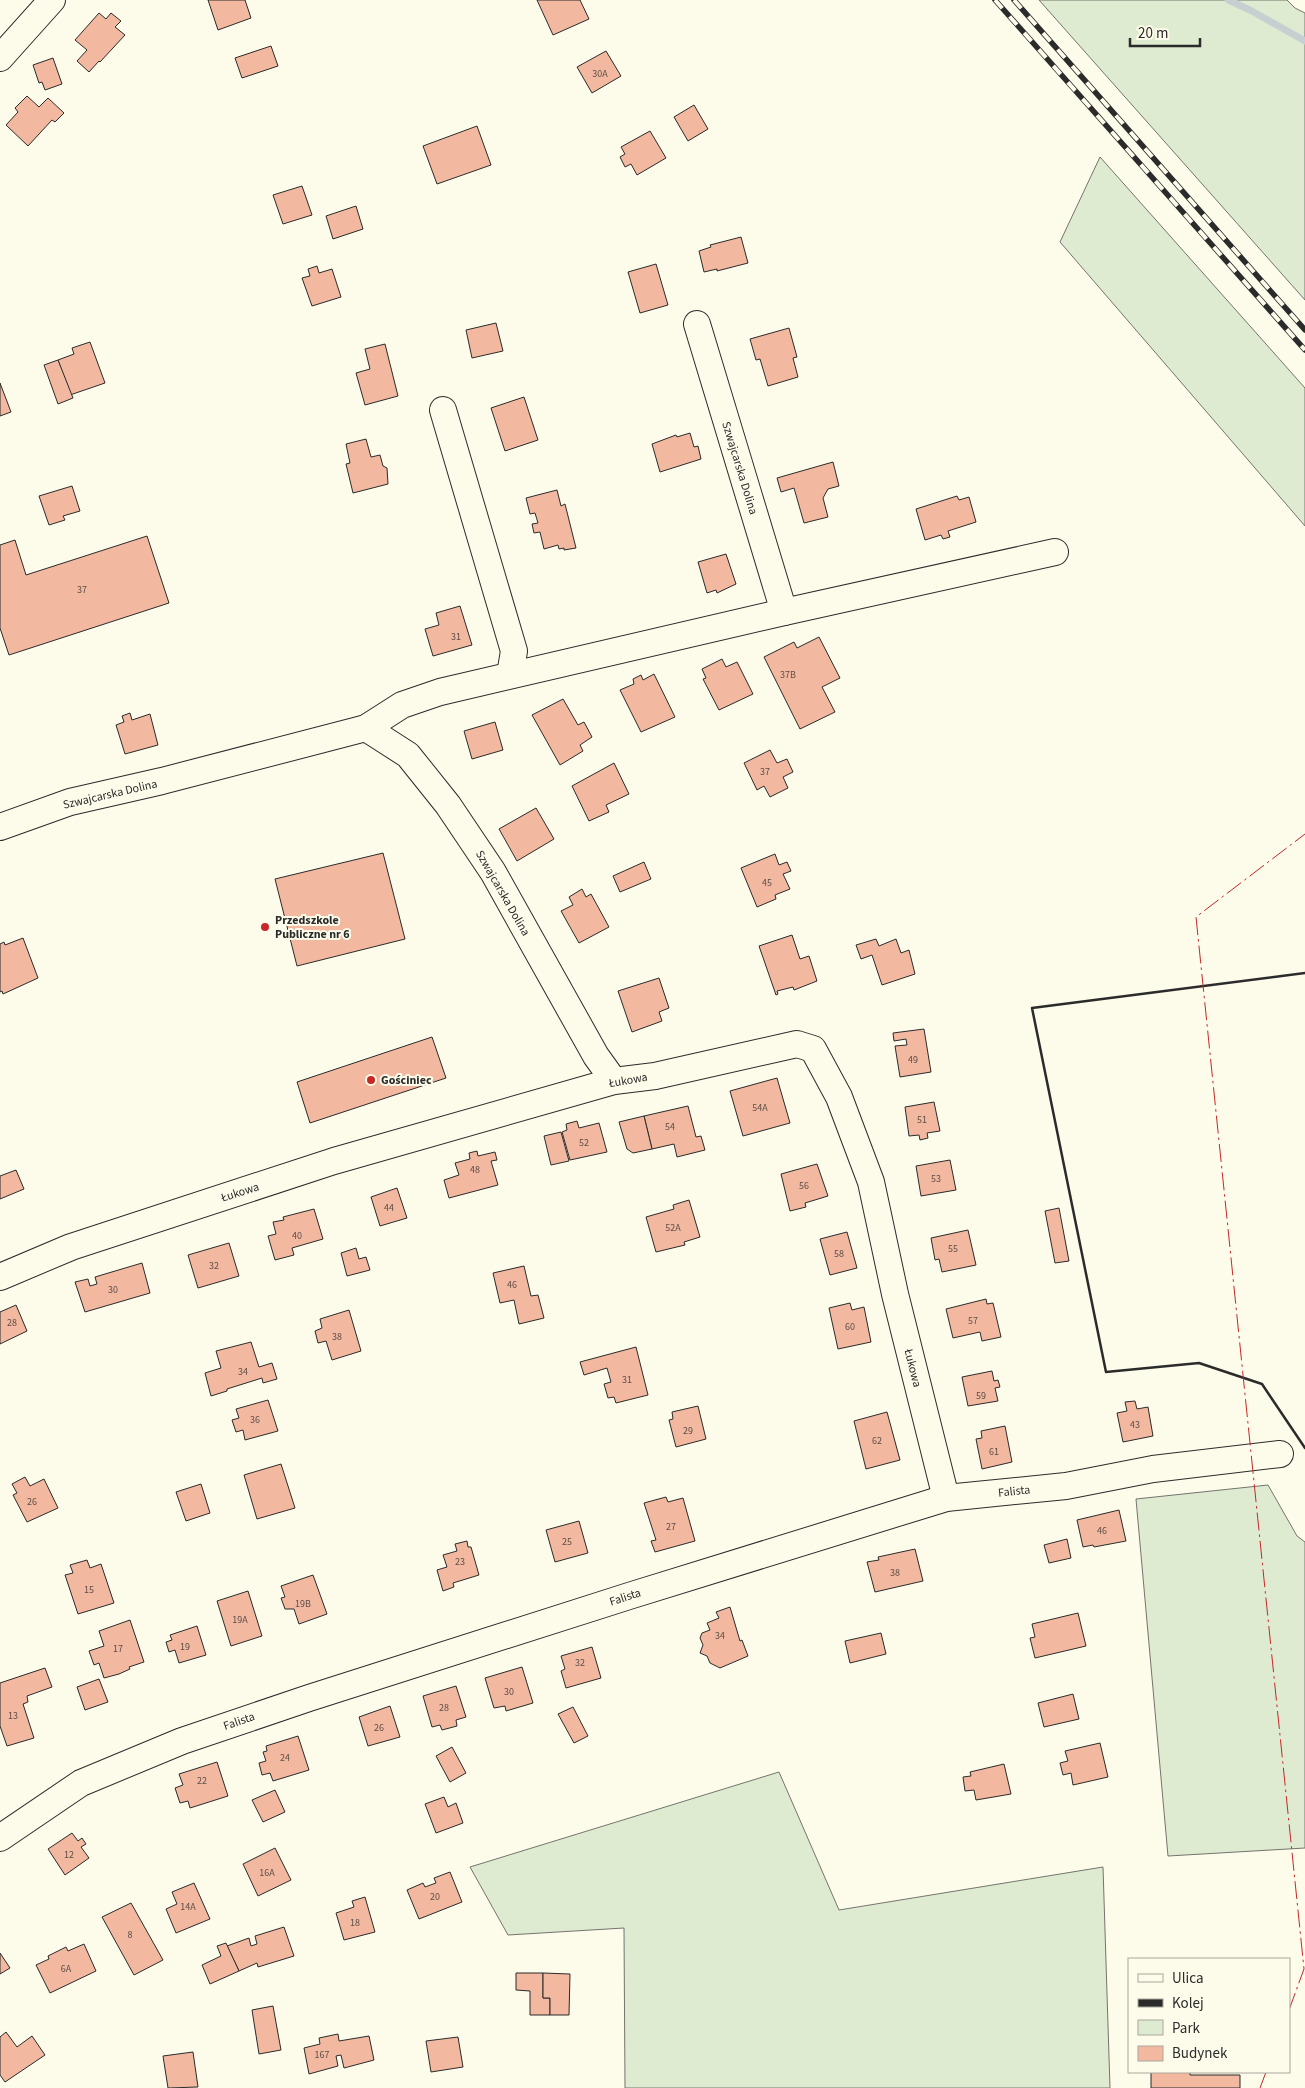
<svg xmlns="http://www.w3.org/2000/svg" width="1305" height="2088" viewBox="0 0 1305 2088" font-family="'Source Sans 3',sans-serif">
	<style>
		.green { fill: #deebd1; stroke: #74746e }
		.lines { fill: none; stroke-linecap: round; stroke-linejoin: round }
		.stream { stroke: #c7d0d0; stroke-width: 7 }
		.building { fill: #f2b8a0; stroke: #2b2b2b }
		.minor-casing { stroke: #2b2b2b; stroke-width: 28 }
		.minor { stroke: #fdfbea; stroke-width: 26 }
		.rail-casing { stroke: #2b2b2b; stroke-width: 5.5 }
		.rail { stroke: #fdfbea; stroke-width: 4; stroke-dasharray: 11; stroke-linecap: butt }
		.wall { stroke: #2b2b2b; stroke-width: 2.5 }
		.power { stroke: #c62828; stroke-width: 1; stroke-dasharray: 18 4 2.5 4; stroke-linecap: butt }
		.poi-dot { fill: #c62828; stroke: #fdfbea; stroke-width: 2 }
		.labels { text-anchor: middle; stroke-width: 4; stroke-linejoin: round; paint-order: stroke }
		.number-label { font-size: 10px; fill: #5d4e48 }
		.street-label { font-size: 12px; fill: #2b2b2b; stroke: #fdfbea }
		.poi-label { font-size: 12px; font-weight: bold; fill: #2b2b2b; stroke: #fdfbea; text-anchor: start }
	</style>
	<rect width="100%" height="100%" fill="#fdfbea"/>
	<g class="green">
		<path d="M1039,0H1287L1295,8L1305,13V300Z"/>
		<path d="M1100,157L1305,388V526L1060,242Z"/>
		<path d="M1268,1485L1297,1536L1305,1542V1848L1168,1856L1136,1499Z"/>
		<path d="M779,1772L839,1910L1103,1867L1110,2088H625L624,1928L508,1935L470,1867Z"/>
	</g>
	<g class="lines">
		<path class="stream" d="M1228,0L1250,10L1305,41"/>
	</g>
	<g class="building">
		<path d="M208,0H245L251,18L218,30Z"/>
		<path d="M537,0H580L589,19L553,35Z"/>
		<path d="M99,13L106,19L111,13L121,21L115,27L125,35L100,62L99,61L89,72L77,61L87,50L75,40Z"/>
		<path d="M271,46L278,66L242,78L235,58Z"/>
		<path d="M606,51L621,76L592,93L577,67Z"/>
		<path d="M53,58L62,84L45,90L42,82L39,83L33,65Z"/>
		<path d="M27,96L39,107L48,98L64,113L55,122L52,120L28,146L6,125L18,112L15,108Z"/>
		<path d="M694,105L708,129L688,141L674,117Z"/>
		<path d="M477,126L491,165L437,184L423,146Z"/>
		<path d="M650,131L666,158L637,175L631,164L625,167L620,157L625,154L621,147Z"/>
		<path d="M302,186L312,215L283,224L273,195Z"/>
		<path d="M356,206L363,229L333,239L326,216Z"/>
		<path d="M741,237L748,263L717,271V269L704,272L699,251L711,247L710,245Z"/>
		<path d="M656,264L668,305L640,313L628,272Z"/>
		<path d="M317,266L319,273L332,269L341,297L312,306L302,278L310,276L308,269Z"/>
		<path d="M496,323L503,351L472,358L466,330Z"/>
		<path d="M789,328L797,357L793,358L798,377L768,386L760,359L756,360L750,339Z"/>
		<path d="M90,342L105,383L70,395L58,360L74,354L72,348Z"/>
		<path d="M385,344L398,396L365,405L356,373L370,369L365,349Z"/>
		<path d="M58,360L73,398L58,404L44,365Z"/>
		<path d="M0,383L11,412L0,416Z"/>
		<path d="M524,397L538,440L505,451L491,408Z"/>
		<path d="M690,433L694,447L698,446L701,459L660,472L652,444L676,435L677,437Z"/>
		<path d="M366,439L371,457L380,455L383,466L387,468L388,484L353,493L346,464L350,463L346,444Z"/>
		<path d="M833,462L839,486L828,489L823,498L828,517L804,523L794,488L781,492L777,478Z"/>
		<path d="M72,486L80,511L63,516L65,520L49,525L39,496Z"/>
		<path d="M557,490L561,506L565,504L576,548L564,550V548L559,549L558,545L544,549L540,532L534,533L532,524L538,523L535,513L530,514L526,498Z"/>
		<path d="M957,496L959,500L969,497L976,522L948,531L950,537L943,539L941,535L925,540L916,509Z"/>
		<path d="M147,536L169,603L9,655L0,628V545L15,540L26,575Z"/>
		<path d="M726,554L736,584L717,593L716,590L707,593L698,562Z"/>
		<path d="M460,606L472,645L433,656L425,629L439,625L436,613Z"/>
		<path d="M819,637L840,678L822,687L835,712L800,729L764,657L794,642L797,648Z"/>
		<path d="M722,659L726,667L737,662L753,694L719,710L703,679L706,678L702,669Z"/>
		<path d="M654,674L675,717L641,732L620,690L634,684L633,679L641,675L643,680Z"/>
		<path d="M563,699L578,725L584,722L592,737L580,745L583,751L560,765L532,715Z"/>
		<path d="M130,713L132,720L150,714L158,745L125,754L116,725L124,722L122,716Z"/>
		<path d="M495,722L503,750L472,759L464,731Z"/>
		<path d="M770,750L777,763L787,759L793,772L783,777L788,788L770,797L764,786L757,790L744,763Z"/>
		<path d="M614,763L629,794L606,805L609,812L589,821L572,786Z"/>
		<path d="M536,808L554,839L517,861L499,829Z"/>
		<path d="M383,853L405,939L297,966L275,879Z"/>
		<path d="M775,854L779,865L787,862L791,871L783,874L790,889L775,895L776,899L757,907L741,868Z"/>
		<path d="M644,862L651,879L620,892L613,876Z"/>
		<path d="M582,889L586,897L591,894L609,927L579,943L561,911L573,905L569,897Z"/>
		<path d="M792,935L800,959L809,956L817,981L794,990L793,987L777,991L778,994L776,995L759,946Z"/>
		<path d="M23,938L38,978L3,994L2,991L0,992V944L4,942L5,945Z"/>
		<path d="M876,939L879,946L896,939L901,953L909,950L915,974L882,985L872,955L861,959L856,945Z"/>
		<path d="M659,978L669,1008L659,1012L662,1021L632,1032L618,991Z"/>
		<path d="M924,1029L931,1072L900,1077L895,1046L907,1045L906,1039L894,1041L893,1033Z"/>
		<path d="M432,1037L446,1078L310,1123L297,1082Z"/>
		<path d="M777,1078L790,1123L743,1136L730,1091Z"/>
		<path d="M934,1102L940,1131L927,1133L928,1138L920,1140L919,1135L909,1136L905,1107Z"/>
		<path d="M688,1106L696,1137L701,1136L705,1150L677,1157L674,1144L652,1149L644,1116Z"/>
		<path d="M644,1116L652,1149L633,1153L627,1149L619,1122Z"/>
		<path d="M577,1121L579,1128L599,1123L607,1152L570,1160L562,1132L567,1130L566,1124Z"/>
		<path d="M561,1132L569,1161L551,1165L544,1136Z"/>
		<path d="M477,1151L478,1156L495,1152L497,1160L491,1161L498,1185L449,1198L444,1180L459,1175L455,1163L470,1159L469,1153Z"/>
		<path d="M950,1160L956,1190L921,1196L916,1166Z"/>
		<path d="M817,1164L828,1196L805,1203L806,1207L790,1211L781,1174Z"/>
		<path d="M16,1170L24,1189L0,1199V1176Z"/>
		<path d="M397,1188L407,1218L380,1226L371,1197Z"/>
		<path d="M689,1200L700,1237L684,1242L685,1245L656,1252L646,1217L674,1209L673,1205Z"/>
		<path d="M1059,1208L1069,1261L1055,1263L1045,1211Z"/>
		<path d="M314,1209L323,1239L292,1248L294,1255L275,1260L268,1236L276,1234L273,1222L284,1220L283,1217Z"/>
		<path d="M968,1230L976,1265L942,1272L939,1259L935,1260L931,1238Z"/>
		<path d="M847,1232L857,1268L830,1275L820,1239Z"/>
		<path d="M229,1243L239,1276L198,1288L188,1255Z"/>
		<path d="M356,1248L359,1259L366,1257L370,1270L347,1276L341,1253Z"/>
		<path d="M142,1263L150,1293L85,1312L75,1282L88,1279L90,1286L97,1284L95,1277Z"/>
		<path d="M524,1266L531,1296L538,1295L544,1318L519,1324L514,1300L500,1303L493,1273Z"/>
		<path d="M986,1299L987,1304L993,1303L1001,1337L982,1341L980,1332L953,1338L946,1309Z"/>
		<path d="M850,1303L852,1310L864,1307L871,1342L838,1349L829,1308Z"/>
		<path d="M16,1305L27,1331L0,1344V1312Z"/>
		<path d="M349,1310L361,1351L332,1360L326,1341L318,1343L315,1331L322,1328L320,1319Z"/>
		<path d="M251,1342L259,1367L272,1363L277,1379L263,1383L262,1378L227,1389V1391L211,1396L205,1373L221,1368L216,1351Z"/>
		<path d="M636,1347L648,1395L616,1403L614,1397L608,1398L604,1384L611,1382L607,1368L584,1375L580,1362Z"/>
		<path d="M992,1371L994,1381L998,1380L1000,1387L995,1388L998,1401L968,1406L962,1377Z"/>
		<path d="M268,1400L278,1431L245,1440L243,1430L236,1432L232,1420L239,1418L236,1409Z"/>
		<path d="M1135,1401L1137,1409L1148,1407L1153,1436L1123,1442L1117,1413L1127,1411L1125,1402Z"/>
		<path d="M698,1406L706,1439L676,1447L669,1420L673,1419L672,1412Z"/>
		<path d="M887,1412L900,1460L866,1469L854,1421Z"/>
		<path d="M1005,1426L1012,1462L982,1469L976,1439L982,1438L981,1431Z"/>
		<path d="M281,1464L295,1508L257,1519L244,1475Z"/>
		<path d="M25,1477L30,1486L44,1479L58,1508L27,1522L13,1495L17,1493L12,1484Z"/>
		<path d="M201,1484L210,1513L186,1521L176,1492Z"/>
		<path d="M666,1497L668,1502L683,1498L695,1541L655,1552L651,1541L656,1540L644,1503Z"/>
		<path d="M1119,1510L1126,1541L1094,1547L1093,1545L1083,1547L1077,1520Z"/>
		<path d="M579,1521L588,1553L555,1562L546,1530Z"/>
		<path d="M1067,1539L1071,1558L1049,1563L1044,1545Z"/>
		<path d="M467,1541L468,1547H471L479,1575L453,1583L454,1587L443,1591L437,1570L447,1567L443,1555L457,1551L455,1544Z"/>
		<path d="M915,1549L923,1581L875,1592L867,1562L879,1560L878,1557Z"/>
		<path d="M87,1560L90,1568L101,1564L114,1603L78,1614L65,1575L73,1573L70,1565Z"/>
		<path d="M313,1575L327,1614L299,1624L294,1609H285L281,1598L285,1597L281,1586Z"/>
		<path d="M248,1591L262,1636L231,1646L217,1601Z"/>
		<path d="M730,1607L740,1641L742,1640L748,1656L720,1668L710,1663L707,1656L700,1653L703,1645L700,1638L702,1633L710,1630L707,1623L719,1618L716,1612Z"/>
		<path d="M1078,1613L1086,1646L1035,1658L1030,1638L1035,1637L1032,1624Z"/>
		<path d="M130,1620L144,1662L129,1667L130,1669L119,1674L104,1678L99,1663L94,1665L89,1651L104,1646L99,1631Z"/>
		<path d="M197,1626L206,1655L179,1663L175,1650L169,1652L166,1642L172,1640L170,1635Z"/>
		<path d="M881,1633L886,1654L850,1663L845,1641Z"/>
		<path d="M592,1647L601,1678L566,1688L561,1671L565,1669L561,1656Z"/>
		<path d="M522,1667L533,1703L506,1711L505,1706L494,1708L485,1678Z"/>
		<path d="M45,1668L52,1687L27,1696L28,1702L23,1704L34,1738L7,1746L0,1726V1683Z"/>
		<path d="M99,1679L108,1702L85,1710L77,1687Z"/>
		<path d="M456,1686L466,1717L456,1720L457,1726L442,1730L440,1725L432,1727L423,1696Z"/>
		<path d="M1073,1694L1079,1719L1044,1727L1038,1703Z"/>
		<path d="M390,1706L400,1737L368,1746L359,1717Z"/>
		<path d="M573,1707L588,1736L574,1743L558,1714Z"/>
		<path d="M298,1736L309,1770L273,1781L270,1773L262,1775L259,1763L266,1761L263,1752L267,1751L266,1746Z"/>
		<path d="M1100,1743L1108,1777L1073,1785L1071,1773L1063,1775L1060,1763L1068,1761L1065,1751Z"/>
		<path d="M452,1747L466,1773L450,1782L436,1756Z"/>
		<path d="M217,1762L228,1796L190,1808L188,1801L180,1803L175,1788L183,1785L179,1774Z"/>
		<path d="M1004,1764L1011,1794L976,1800L974,1790L965,1791L963,1777L971,1776L970,1772Z"/>
		<path d="M275,1790L285,1812L263,1822L252,1800Z"/>
		<path d="M444,1797L448,1807L456,1803L463,1823L436,1833L425,1804Z"/>
		<path d="M72,1833L78,1841L82,1838L86,1844L81,1847L89,1858L65,1875L48,1849Z"/>
		<path d="M275,1848L291,1880L258,1896L243,1864Z"/>
		<path d="M450,1872L462,1902L419,1919L407,1890L423,1883L425,1887L436,1883L434,1878Z"/>
		<path d="M194,1883L210,1919L176,1933L166,1909L177,1904L172,1892Z"/>
		<path d="M365,1897L375,1932L344,1940L336,1913L354,1907L352,1901Z"/>
		<path d="M131,1903L163,1960L134,1975L102,1917Z"/>
		<path d="M284,1927L294,1956L258,1967L257,1963L239,1971L227,1946L249,1938L251,1946L257,1944L255,1936Z"/>
		<path d="M226,1943L239,1971L210,1984L202,1965L221,1956L217,1946Z"/>
		<path d="M84,1944L96,1971L50,1993L36,1965L49,1959L48,1956L66,1947L68,1951Z"/>
		<path d="M0,1953L10,1968L0,1974Z"/>
		<path d="M516,1973H543V1998H550V2015H530V1991L516,1990Z"/>
		<path d="M543,1973L570,1974L569,2015H550V1998H543Z"/>
		<path d="M273,2006L281,2050L259,2054L252,2010Z"/>
		<path d="M6,2032L17,2047L32,2036L45,2055L5,2082L0,2075V2037Z"/>
		<path d="M338,2034L339,2041L369,2036L374,2060L344,2068L341,2055L336,2056L338,2066L309,2074L304,2048L320,2044L319,2038Z"/>
		<path d="M458,2037L463,2067L431,2072L426,2041Z"/>
		<path d="M193,2052L198,2087L168,2088L163,2056Z"/>
		<path d="M1151,2072H1190V2075H1240V2088H1151Z"/>
	</g>
	<g class="lines">
		<defs>
			<g id="minor">
				<path d="M0,58L52,0"/>
				<path d="M697,324L784,612"/>
				<path d="M443,410L514,651L510,675"/>
				<path d="M366,728L402,705L440,692L784,612L1055,552"/>
				<path d="M0,827L70,802L162,781L366,728L408,755L448,805L493,872L596,1056L614,1081"/>
				<path d="M0,1277L71,1247L334,1161L614,1081L655,1076L797,1044L813,1049L839,1097L871,1182L895,1294L946,1498"/>
				<path d="M0,1838L81,1783L182,1741L309,1698L629,1596L946,1498L1066,1486L1153,1469L1280,1454"/>
			</g>
		</defs>
		<use href="#minor" class="minor-casing"/>
		<use href="#minor" class="minor"/>
		<defs>
			<g id="rail">
				<path d="M995,0L1305,350"/>
				<path d="M1014,0L1305,330"/>
			</g>
		</defs>
		<use href="#rail" class="rail-casing"/>
		<use href="#rail" class="rail"/>
		<path class="wall" d="M1305,973L1032,1008L1106,1372L1199,1363L1262,1384L1305,1448"/>
		<g class="power">
			<path d="M1289,2010L1304,1969L1196,917L1305,834"/>
			<path d="M1260,2088L1266,2072"/>
		</g>
	</g>
	<g class="poi-dot">
		<circle cx="265" cy="927" r="5"/>
		<circle cx="371" cy="1080" r="5"/>
	</g>
	<g class="labels">
		<g class="number-label">
			<text x="600" y="77">30A</text>
			<text x="82" y="593">37</text>
			<text x="456" y="640">31</text>
			<text x="788" y="678">37B</text>
			<text x="765" y="775">37</text>
			<text x="767" y="886">45</text>
			<text x="913" y="1063">49</text>
			<text x="760" y="1111">54A</text>
			<text x="922" y="1123">51</text>
			<text x="670" y="1130">54</text>
			<text x="584" y="1146">52</text>
			<text x="475" y="1173">48</text>
			<text x="936" y="1182">53</text>
			<text x="804" y="1189">56</text>
			<text x="389" y="1211">44</text>
			<text x="673" y="1231">52A</text>
			<text x="297" y="1239">40</text>
			<text x="953" y="1252">55</text>
			<text x="839" y="1257">58</text>
			<text x="214" y="1269">32</text>
			<text x="512" y="1288">46</text>
			<text x="113" y="1293">30</text>
			<text x="973" y="1324">57</text>
			<text x="12" y="1326">28</text>
			<text x="850" y="1330">60</text>
			<text x="337" y="1340">38</text>
			<text x="243" y="1375">34</text>
			<text x="627" y="1383">31</text>
			<text x="981" y="1399">59</text>
			<text x="255" y="1423">36</text>
			<text x="1135" y="1428">43</text>
			<text x="688" y="1434">29</text>
			<text x="877" y="1444">62</text>
			<text x="994" y="1455">61</text>
			<text x="32" y="1505">26</text>
			<text x="671" y="1530">27</text>
			<text x="1102" y="1534">46</text>
			<text x="567" y="1545">25</text>
			<text x="460" y="1565">23</text>
			<text x="895" y="1576">38</text>
			<text x="89" y="1593">15</text>
			<text x="303" y="1607">19B</text>
			<text x="240" y="1623">19A</text>
			<text x="720" y="1639">34</text>
			<text x="185" y="1650">19</text>
			<text x="118" y="1652">17</text>
			<text x="580" y="1666">32</text>
			<text x="509" y="1695">30</text>
			<text x="444" y="1711">28</text>
			<text x="13" y="1719">13</text>
			<text x="379" y="1731">26</text>
			<text x="285" y="1761">24</text>
			<text x="202" y="1784">22</text>
			<text x="69" y="1858">12</text>
			<text x="267" y="1876">16A</text>
			<text x="435" y="1900">20</text>
			<text x="188" y="1910">14A</text>
			<text x="355" y="1926">18</text>
			<text x="130" y="1938">8</text>
			<text x="66" y="1972">6A</text>
			<text x="322" y="2058">167</text>
		</g>
		<g class="street-label">
			<text transform="translate(740 468) rotate(73)" y="4">Szwajcarska Dolina</text>
			<text transform="translate(110 794) rotate(-13)" y="4">Szwajcarska Dolina</text>
			<text transform="translate(503 893) rotate(60)" y="4">Szwajcarska Dolina</text>
			<text transform="translate(628 1080) rotate(-10)" y="4">Łukowa</text>
			<text transform="translate(240 1192) rotate(-18)" y="4">Łukowa</text>
			<text transform="translate(913 1368) rotate(76)" y="4">Łukowa</text>
			<text transform="translate(1014 1491) rotate(-6)" y="4">Falista</text>
			<text transform="translate(625 1597) rotate(-18)" y="4">Falista</text>
			<text transform="translate(239 1721) rotate(-19)" y="4">Falista</text>
		</g>
		<g class="poi-label">
			<text x="275" y="924">Przedszkole<tspan x="275" dy="14">Publiczne nr 6</tspan></text>
			<text x="381" y="1084">Gościniec</text>
		</g>
	</g>
	<rect x="1128" y="1958" width="162" height="115" fill="#fdfbea" stroke="#a9a89e"/>
	<rect x="1138" y="1974" width="25" height="8" fill="#fdfbea" stroke="#a9a89e"/>
	<text x="1172" y="1983" font-size="15" fill="#2b2b2b">Ulica</text>
	<rect x="1138" y="1999" width="25" height="8" fill="#2b2b2b" stroke="#a9a89e"/>
	<text x="1172" y="2008" font-size="15" fill="#2b2b2b">Kolej</text>
	<rect x="1138" y="2020" width="25" height="15" fill="#deebd1" stroke="#a9a89e"/>
	<text x="1172" y="2033" font-size="15" fill="#2b2b2b">Park</text>
	<rect x="1138" y="2046" width="25" height="15" fill="#f2b8a0" stroke="#a9a89e"/>
	<text x="1172" y="2058" font-size="15" fill="#2b2b2b">Budynek</text>
	<path d="M1130 38v8h70v-8" fill="none" stroke="#2b2b2b" stroke-width="2.5"/>
	<text x="1138" y="38" font-size="15" fill="#2b2b2b" stroke="#fdfbea" stroke-width="4" paint-order="stroke">20 m</text>
</svg>
